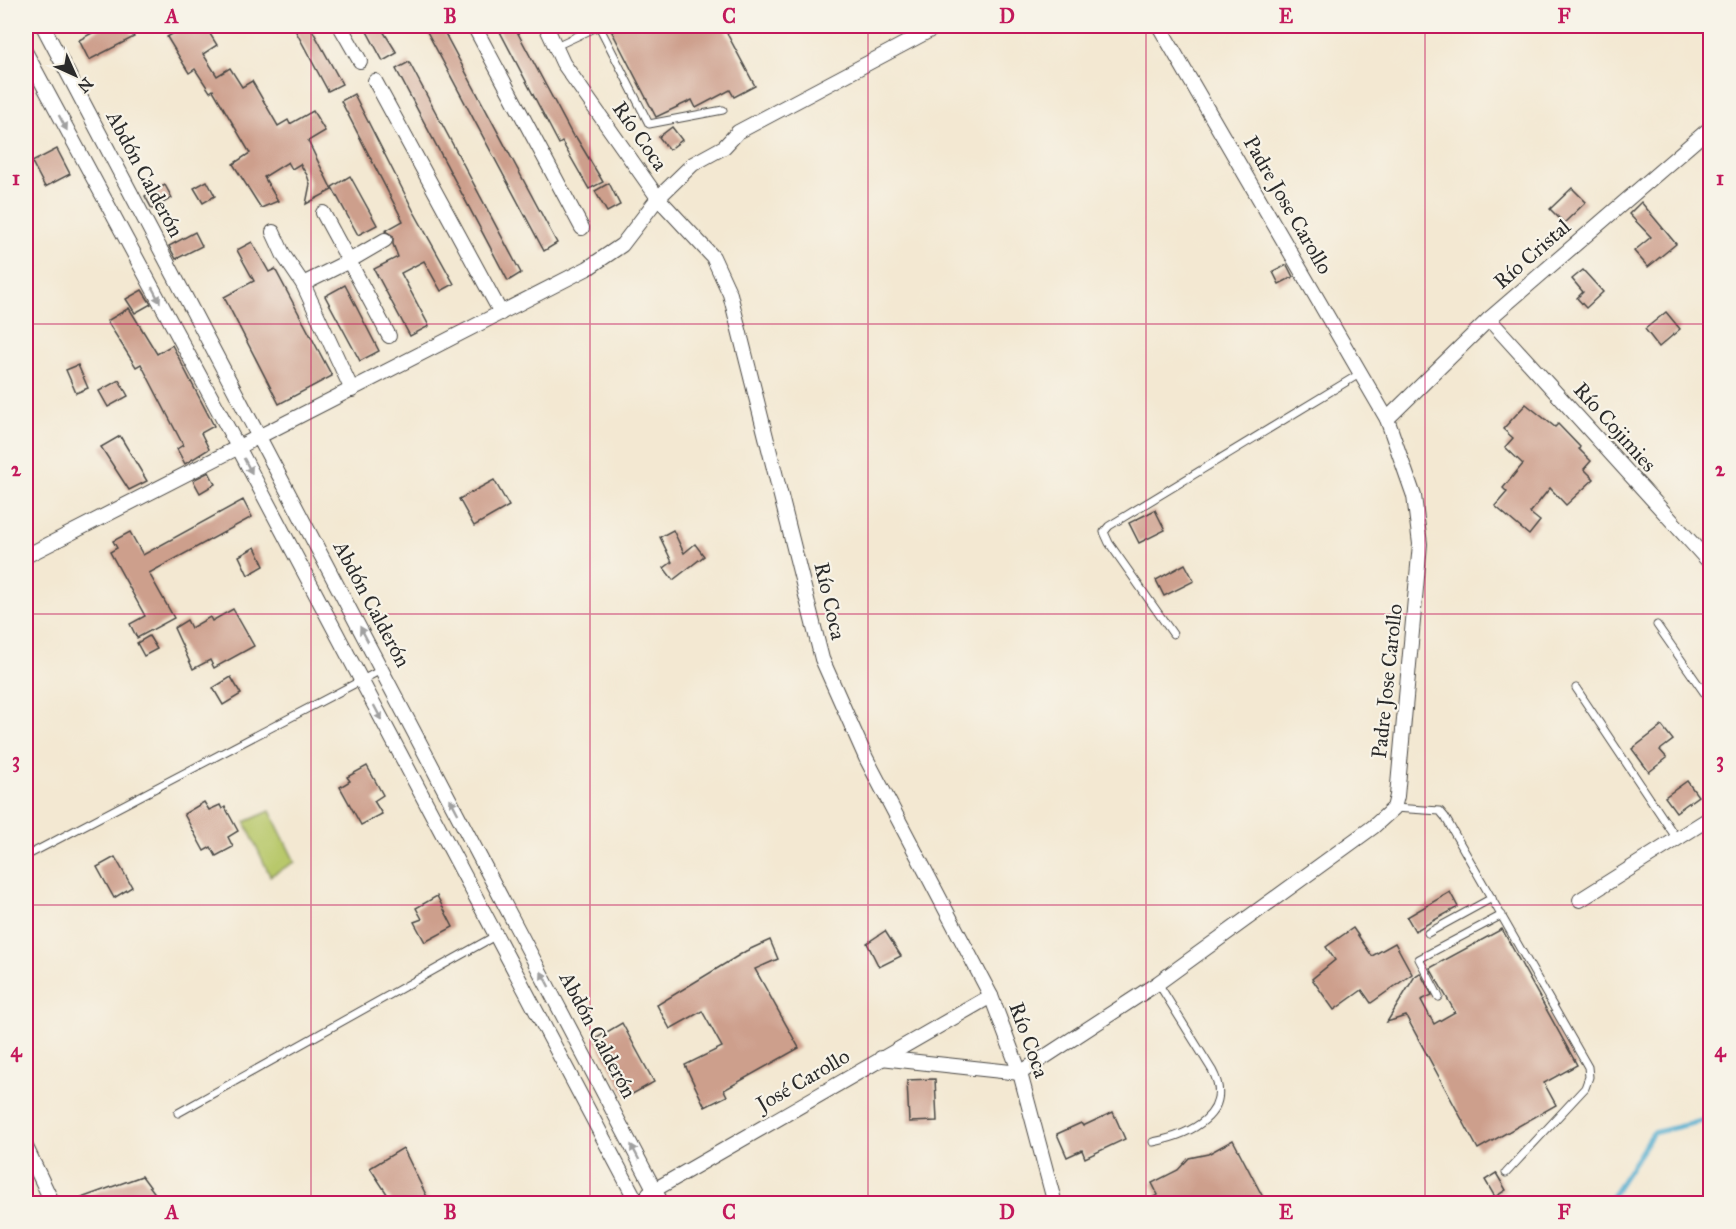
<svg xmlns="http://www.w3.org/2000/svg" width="1736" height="1229" viewBox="0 0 1736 1229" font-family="'IM FELL Great Primer',serif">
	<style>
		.green { fill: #b8c86b; stroke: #727a4b; stroke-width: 1.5 }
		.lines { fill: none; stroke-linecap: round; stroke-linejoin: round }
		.stream { stroke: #4facce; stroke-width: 5 }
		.building { fill: #cd9f8c }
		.lane-casing { stroke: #494744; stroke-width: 9 }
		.street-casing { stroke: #494744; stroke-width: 16 }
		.lane { stroke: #fff; stroke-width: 7 }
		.street { stroke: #fff; stroke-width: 14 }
		.oneway { fill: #a0a0a0 }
		.grid { fill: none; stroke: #c2185b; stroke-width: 1.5; stroke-opacity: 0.55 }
		.labels { text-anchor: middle; stroke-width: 4.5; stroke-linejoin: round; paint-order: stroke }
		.street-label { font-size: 21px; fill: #2b2b2b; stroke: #f7f3e8 }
		.neatline { fill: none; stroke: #c2185b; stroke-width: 2 }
		.grid-label { font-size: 20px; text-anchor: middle; font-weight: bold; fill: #c2185b }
	</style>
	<rect width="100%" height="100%" fill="#f7f3e8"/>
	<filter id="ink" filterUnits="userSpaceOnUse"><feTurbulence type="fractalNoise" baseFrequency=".0167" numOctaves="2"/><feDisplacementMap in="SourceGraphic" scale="12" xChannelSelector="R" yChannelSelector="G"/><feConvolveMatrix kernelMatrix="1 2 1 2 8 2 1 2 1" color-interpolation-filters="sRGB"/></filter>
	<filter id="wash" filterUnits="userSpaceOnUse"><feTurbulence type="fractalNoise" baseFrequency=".008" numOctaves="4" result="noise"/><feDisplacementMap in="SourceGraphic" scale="24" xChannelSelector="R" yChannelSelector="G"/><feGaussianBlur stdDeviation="1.35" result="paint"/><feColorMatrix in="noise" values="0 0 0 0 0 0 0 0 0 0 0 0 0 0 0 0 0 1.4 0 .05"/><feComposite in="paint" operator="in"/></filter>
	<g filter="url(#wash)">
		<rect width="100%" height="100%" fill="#f3e8d2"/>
		<path class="green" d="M270,811L295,862L270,876L245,822Z"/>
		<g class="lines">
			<path class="stream" d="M1607,1204L1653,1133L1710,1119"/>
		</g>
		<g id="blocks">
			<g class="building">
				<path d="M105,26H127L134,37L89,60L79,40Z"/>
				<path d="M186,26H205L217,45L203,54L217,76L230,68L242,87L252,81L278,126L288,120L290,124L313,111L325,131L308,141L332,190L306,204L310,184L307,175L300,164L292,169L288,162L264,177L278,201L261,208L233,164L250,153L213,90L210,92L195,69L189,73L167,37Z"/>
				<path d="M293,26H310L342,84L328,91Z"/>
				<path d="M364,26H380L397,53L383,61Z"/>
				<path d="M424,26H441L557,243L544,251Z"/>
				<path d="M497,26H514L574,138L576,137L603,182L589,189L562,142L559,144Z"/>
				<path d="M609,26H723L755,86L734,97L730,90L696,108L692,100L656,117Z"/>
				<path d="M409,62L521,273L508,281L396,69Z"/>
				<path d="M354,94L413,210L454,284L441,291L424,261L401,273L429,326L410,336L374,269L398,257L393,244V236L385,231L403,221L341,101Z"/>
				<path d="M672,127L682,140L669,150L659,137Z"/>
				<path d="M57,149L70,174L45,187L32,162Z"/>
				<path d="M350,176L377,225L358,235L332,187Z"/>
				<path d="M207,181L215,196L203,203L194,188Z"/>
				<path d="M609,183L620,205L607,212L595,191Z"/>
				<path d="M165,185L172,198L152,209L145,196Z"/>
				<path d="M1572,188L1586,202L1564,223L1550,209Z"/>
				<path d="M1641,202L1676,244L1648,267L1634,251L1651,237L1629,214Z"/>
				<path d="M195,232L202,246L176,259L169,246Z"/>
				<path d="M252,242L269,272L275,269L332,376L279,404L224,297L254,281L237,250Z"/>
				<path d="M1287,265L1293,277L1279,284L1273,272Z"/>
				<path d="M1583,270L1603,292L1586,308L1577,298L1583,292L1572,279Z"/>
				<path d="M345,285L379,351L360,361L325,296Z"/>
				<path d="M142,290L151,304L135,313L126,299Z"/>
				<path d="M129,308L157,354L172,345L214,426L201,433L209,449L185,464L177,449L183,445L141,364L136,367L107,321Z"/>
				<path d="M1666,312L1680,329L1659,347L1645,329Z"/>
				<path d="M78,365L88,388L76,393L66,370Z"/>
				<path d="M119,380L128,396L108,407L99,391Z"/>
				<path d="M1526,404L1555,427L1558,424L1580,447L1579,449L1591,461L1584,469L1594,479L1566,505L1550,488L1530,513L1540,521L1529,535L1495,506L1507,492L1503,488L1523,464L1505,447L1513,438L1503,429Z"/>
				<path d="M120,436L147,481L129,490L101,447Z"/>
				<path d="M209,472L215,484L200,493L193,480Z"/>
				<path d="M494,480L509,506L474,526L459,499Z"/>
				<path d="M243,500L252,517L149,573L174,618L137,638L130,624L145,616L110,552L117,548L113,541L130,532L143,555Z"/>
				<path d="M1155,510L1165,530L1139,543L1129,523Z"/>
				<path d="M673,530L684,553L695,544L704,556L673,580L664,568L672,562L660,537Z"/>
				<path d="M255,547L264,566L248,575L239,556Z"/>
				<path d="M1185,564L1194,581L1164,596L1156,580Z"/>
				<path d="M233,609L254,646L214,668L210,660L193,669L174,628L187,620L191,628L210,617L212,621Z"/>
				<path d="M149,636L157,649L144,656L137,643Z"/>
				<path d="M231,677L241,694L223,705L213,688Z"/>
				<path d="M1662,726L1673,740L1660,750L1667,758L1649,772L1632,749Z"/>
				<path d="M367,766L383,795L374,801L382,814L361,825L340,787L350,781L347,777Z"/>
				<path d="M1687,781L1698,796L1676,812L1665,797Z"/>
				<path d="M204,802L209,810L220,805L222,809L225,807L238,831L228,837L233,847L216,856L211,847L204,851L184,814Z"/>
				<path d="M115,857L132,887L114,898L97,867Z"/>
				<path d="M1450,892L1458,907L1415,931L1407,917Z"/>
				<path d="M437,896L453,927L425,942L414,922L422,919L416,908Z"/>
				<path d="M1353,928L1372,956L1395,943L1412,974L1371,1003L1362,990L1334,1010L1312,979L1335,960L1326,947Z"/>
				<path d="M1502,929L1577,1065L1544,1083L1556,1105L1478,1149L1406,1016L1387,1022L1415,976L1420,973L1432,995L1421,1000L1434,1024L1455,1012L1430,968Z"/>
				<path d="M885,931L901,956L879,967L867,943Z"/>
				<path d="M770,940L778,959L755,969L799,1048L724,1090L727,1096L705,1107L685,1065L722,1047L702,1011L670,1029L657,1005L746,951Z"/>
				<path d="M622,1023L654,1082L627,1097L595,1039Z"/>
				<path d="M935,1079L937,1121L909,1122L907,1080Z"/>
				<path d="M1113,1112L1125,1139L1085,1158L1082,1150L1067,1157L1057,1134L1081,1123L1083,1126Z"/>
				<path d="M1233,1140L1266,1203H1141L1158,1195L1152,1183L1178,1170L1189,1158L1208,1154Z"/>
				<path d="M403,1148L430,1203H393L370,1168Z"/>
				<path d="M1496,1173L1506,1190L1495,1197L1485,1180Z"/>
				<path d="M142,1176L162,1203H71L70,1202Z"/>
			</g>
		</g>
	</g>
	<g filter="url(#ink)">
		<use href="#blocks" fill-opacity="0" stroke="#494744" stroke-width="1.5"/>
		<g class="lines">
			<defs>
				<g id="lane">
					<path d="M599,26L649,124L723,110"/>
					<path d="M556,46L599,26"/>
					<path d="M1657,625L1710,701"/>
					<path d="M1173,634L1109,543L1104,532L1109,526L1361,373"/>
					<path d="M1576,688L1677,839"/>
					<path d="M1394,808L1440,811L1445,817L1588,1067L1589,1077L1585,1088L1506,1173"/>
					<path d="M26,856L383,669"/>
					<path d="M1428,933L1492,898"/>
					<path d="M1439,997L1419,959L1502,915"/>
					<path d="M178,1113L495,936"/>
					<path d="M1153,1142C1189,1135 1236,1114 1212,1070L1158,983"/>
				</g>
				<g id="street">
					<path d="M43,26L662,1204"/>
					<path d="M340,26L360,61"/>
					<path d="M474,26L582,228"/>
					<path d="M546,26L563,63L658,198L713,257L730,294L822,659L866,758L991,996L1020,1073L1055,1204"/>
					<path d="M26,53L238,447L638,1204"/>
					<path d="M375,81L501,313"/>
					<path d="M323,213L349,261L385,240"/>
					<path d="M273,232L284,256L303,284L352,390"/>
					<path d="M303,284L349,261L389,336"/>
					<path d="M1489,319L1710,563"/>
					<path d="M1387,419L1489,319L1710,128"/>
					<path d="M26,556L588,268L622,245L658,198L693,164L724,147L738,132L938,26"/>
					<path d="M1580,900L1710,818"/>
					<path d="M881,1058L1020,1073L1158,983L1373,827L1394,808L1397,796L1420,544L1414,496L1387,419L1159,26"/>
					<path d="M26,1147L53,1204"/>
					<path d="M649,1193L991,996"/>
				</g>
			</defs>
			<use href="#lane" class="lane-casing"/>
			<use href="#street" class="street-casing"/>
			<use href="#lane" class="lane"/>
			<use href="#street" class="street"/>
		</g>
		<defs><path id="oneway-solid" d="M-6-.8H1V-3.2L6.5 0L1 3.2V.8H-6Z" transform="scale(1.5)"/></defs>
		<g class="oneway">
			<use href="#oneway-solid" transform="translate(63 123) rotate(62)"/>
			<use href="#oneway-solid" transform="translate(156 295) rotate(62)"/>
			<use href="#oneway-solid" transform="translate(248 466) rotate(62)"/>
			<use href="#oneway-solid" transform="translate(364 634) rotate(-118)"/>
			<use href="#oneway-solid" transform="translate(378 713) rotate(62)"/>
			<use href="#oneway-solid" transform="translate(454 806) rotate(-118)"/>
			<use href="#oneway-solid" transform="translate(545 979) rotate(-118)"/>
			<use href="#oneway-solid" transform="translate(635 1152) rotate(-118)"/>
		</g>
	</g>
	<path class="grid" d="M311,26V1204M590,26V1204M868,26V1204M1146,26V1204M1425,26V1204M26,324H1710M26,614H1710M26,905H1710"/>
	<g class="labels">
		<g class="street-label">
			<text transform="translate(640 136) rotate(55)" y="7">Río Coca</text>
			<text transform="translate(145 174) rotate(62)" y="7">Abdón Calderón</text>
			<text transform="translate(1288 205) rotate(60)" y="7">Padre Jose Carollo</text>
			<text transform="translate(1532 254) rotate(-41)" y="7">Río Cristal</text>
			<text transform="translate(1615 427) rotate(48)" y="7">Río Cojimies</text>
			<text transform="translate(830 601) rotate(77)" y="7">Río Coca</text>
			<text transform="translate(372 604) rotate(62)" y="7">Abdón Calderón</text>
			<text transform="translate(1387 681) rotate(-84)" y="7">Padre Jose Carollo</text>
			<text transform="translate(598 1035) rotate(62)" y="7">Abdón Calderón</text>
			<text transform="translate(1029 1040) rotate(70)" y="7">Río Coca</text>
			<text transform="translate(803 1080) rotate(-30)" y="7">José Carollo</text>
		</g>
	</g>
	<rect width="1736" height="1229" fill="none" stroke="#f7f3e8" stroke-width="66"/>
	<g transform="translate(75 75) rotate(135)" stroke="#f7f3e8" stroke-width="4.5" paint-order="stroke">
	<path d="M0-4.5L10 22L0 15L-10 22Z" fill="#2b2b2b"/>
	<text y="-9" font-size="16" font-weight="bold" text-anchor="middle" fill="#2b2b2b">N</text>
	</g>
	<rect x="33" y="33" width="1670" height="1163" class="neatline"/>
	<g class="grid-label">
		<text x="172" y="23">A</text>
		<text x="450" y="23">B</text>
		<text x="729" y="23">C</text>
		<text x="1007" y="23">D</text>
		<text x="1286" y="23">E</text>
		<text x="1564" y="23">F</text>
		<text x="16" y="185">1</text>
		<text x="1720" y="185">1</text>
		<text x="16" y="476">2</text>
		<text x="1720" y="476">2</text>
		<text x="16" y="767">3</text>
		<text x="1720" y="767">3</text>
		<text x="16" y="1057">4</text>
		<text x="1720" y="1057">4</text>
		<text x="172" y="1219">A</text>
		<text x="450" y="1219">B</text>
		<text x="729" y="1219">C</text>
		<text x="1007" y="1219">D</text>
		<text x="1286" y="1219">E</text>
		<text x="1564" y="1219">F</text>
	</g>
</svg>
